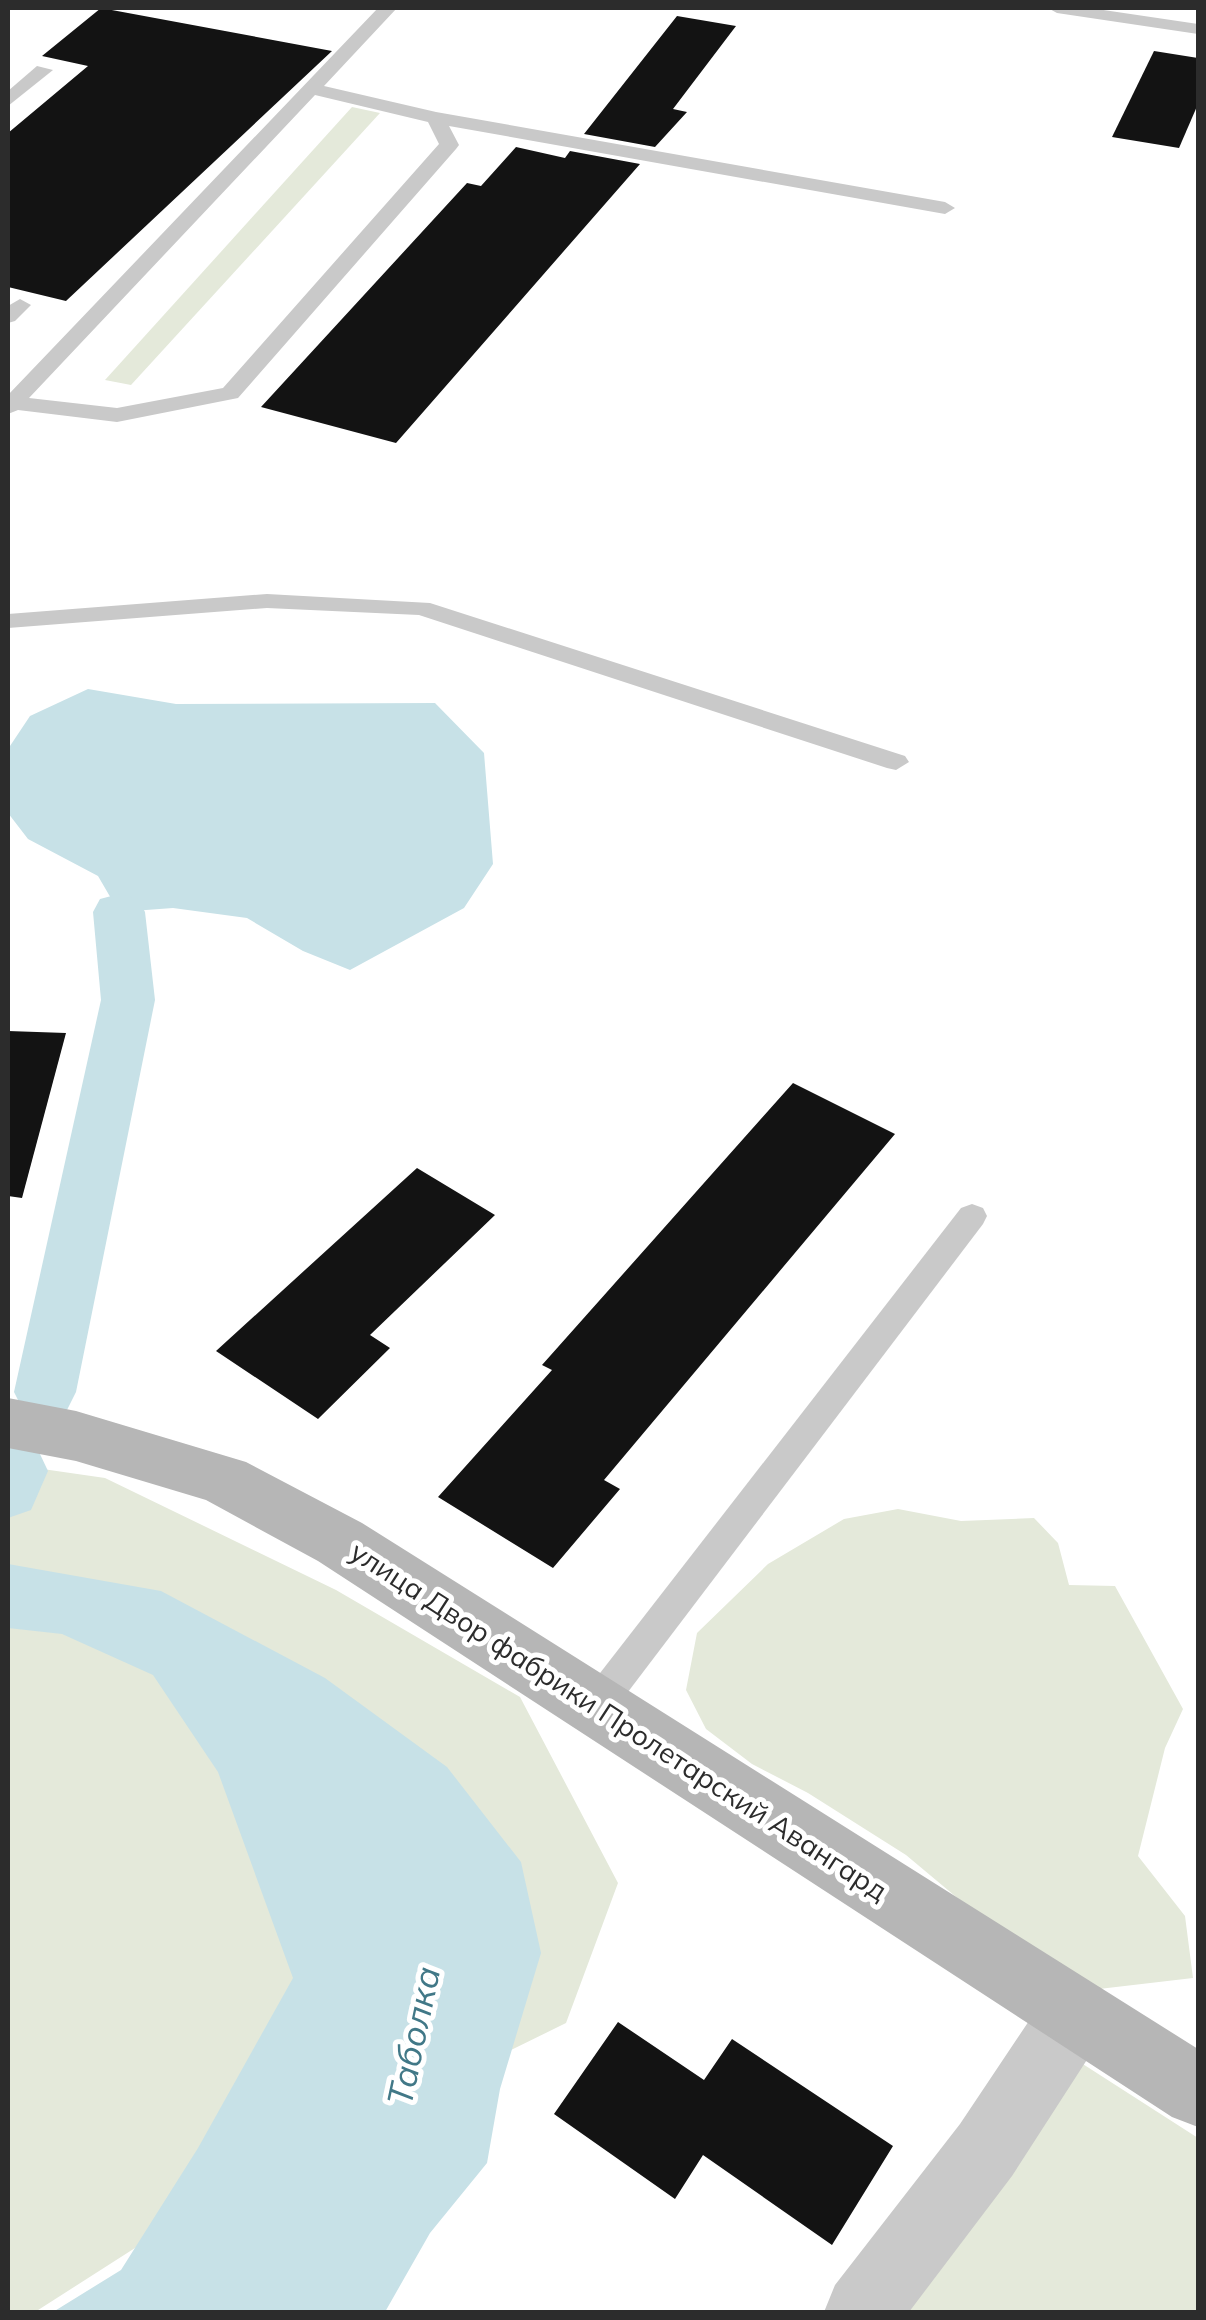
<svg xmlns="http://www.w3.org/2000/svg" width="1206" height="2320" viewBox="0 0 1206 2320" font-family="Mulish,sans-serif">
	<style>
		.green { fill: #e4e9da }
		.water { fill: #c7e1e7 }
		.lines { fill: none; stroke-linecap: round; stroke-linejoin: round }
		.canal { fill: #c7e1e7; fill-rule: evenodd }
		.building { fill: #131313 }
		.lane { fill: #c9c9c9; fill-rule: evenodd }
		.street { fill: #c9c9c9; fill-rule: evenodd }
		.secondary { fill: #b6b6b6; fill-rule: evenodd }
		.labels { text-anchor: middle; stroke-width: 10; stroke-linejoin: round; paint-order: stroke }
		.street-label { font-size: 28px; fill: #2c2c2c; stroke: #fff }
		.near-water-label { font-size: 35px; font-style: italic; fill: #417887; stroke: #fff }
	</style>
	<rect width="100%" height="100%" fill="#fff"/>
	<g class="green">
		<path d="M352,107L380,113L131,385L105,380Z"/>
		<path d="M8,1464L105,1478L336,1590L520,1697L618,1883L566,2023L221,2193L35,2312H8Z"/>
		<path d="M898,1509L961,1521L1034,1518L1058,1543L1069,1585L1115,1586L1183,1709L1165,1748L1138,1856L1185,1916L1193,1978L1099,1989L1004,1937L906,1855L808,1793L752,1764L706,1729L686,1690L697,1633L768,1564L844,1519Z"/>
		<path d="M1075,2059L1198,2138V2312H895L998,2177Z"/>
	</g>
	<g class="water">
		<path d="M88,689L176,704L435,703L484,753L493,864L464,908L350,970L303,951L247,918L173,908L119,912L98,876L28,839L8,813V749L30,716Z"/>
		<path d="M8,1564L161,1591L325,1678L447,1767L521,1862L541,1953L500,2089L487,2163L430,2233L385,2312H53L121,2270L198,2148L293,1978L218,1772L153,1675L62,1634L8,1628Z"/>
	</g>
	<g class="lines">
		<g class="canal">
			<path d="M119,894L138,899L145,912L155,1000L76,1392L67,1410L45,1417L23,1410L14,1392L101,1000L93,912L100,899Z"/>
			<path d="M16,1444L39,1452L48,1471L31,1510L8,1518V1447Z"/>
		</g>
	</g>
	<g class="building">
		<path d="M101,8L332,51L66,301L8,287V133L88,66L42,56Z"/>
		<path d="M677,16L736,26L673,109L687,112L655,147L584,134Z"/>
		<path d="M1154,51L1198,58V104L1179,148L1112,137Z"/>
		<path d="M516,147L565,158L570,151L640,164L396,443L261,407L467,183L481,186Z"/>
		<path d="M8,1031L66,1033L22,1198L8,1196Z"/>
		<path d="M793,1083L895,1134L604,1480L620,1489L553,1568L438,1497L552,1370L542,1365Z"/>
		<path d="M417,1168L495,1215L370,1335L390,1348L318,1419L216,1351Z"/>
		<path d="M618,2022L704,2080L732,2039L893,2146L832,2245L703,2155L675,2199L554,2114Z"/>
	</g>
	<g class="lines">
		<g class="lane">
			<path d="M378,8H397L324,86L436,112L945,202L955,208L945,214L449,126L459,145L456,149L238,398L117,422L18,410L8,414V395ZM315,95L428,122L439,144L223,388L117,408L29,398Z"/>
			<path d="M1048,8H1090L1198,24V34L1057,13Z"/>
			<path d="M37,66L53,70L8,106V91Z"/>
			<path d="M20,299L31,305L15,321L8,323V306Z"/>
			<path d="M267,594L430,603L905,756L909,762L896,770L887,768L419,615L267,608L8,628V614Z"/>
			<path d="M972,1204L983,1208L987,1216L983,1224L609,1717L596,1722L583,1717L578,1706L583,1695L961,1208Z"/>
		</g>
		<path class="street" d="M1076,1978L1101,1988L1112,2013L1101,2038L1012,2176L909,2312H824L835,2285L960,2124L1051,1988Z"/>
		<path class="secondary" d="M8,1398L76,1411L246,1462L362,1523L1198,2049V2127L1172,2117L318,1561L206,1500L76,1461L8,1448Z"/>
	</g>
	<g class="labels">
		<g class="street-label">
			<text transform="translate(619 1721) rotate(33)" y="10">улица Двор фабрики Пролетарский Авангард</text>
		</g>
		<g class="near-water-label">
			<text transform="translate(414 2036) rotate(-78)" y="12">Таболка</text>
		</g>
	</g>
	<rect width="1206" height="2320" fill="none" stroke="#2c2c2c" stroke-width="20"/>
</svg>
